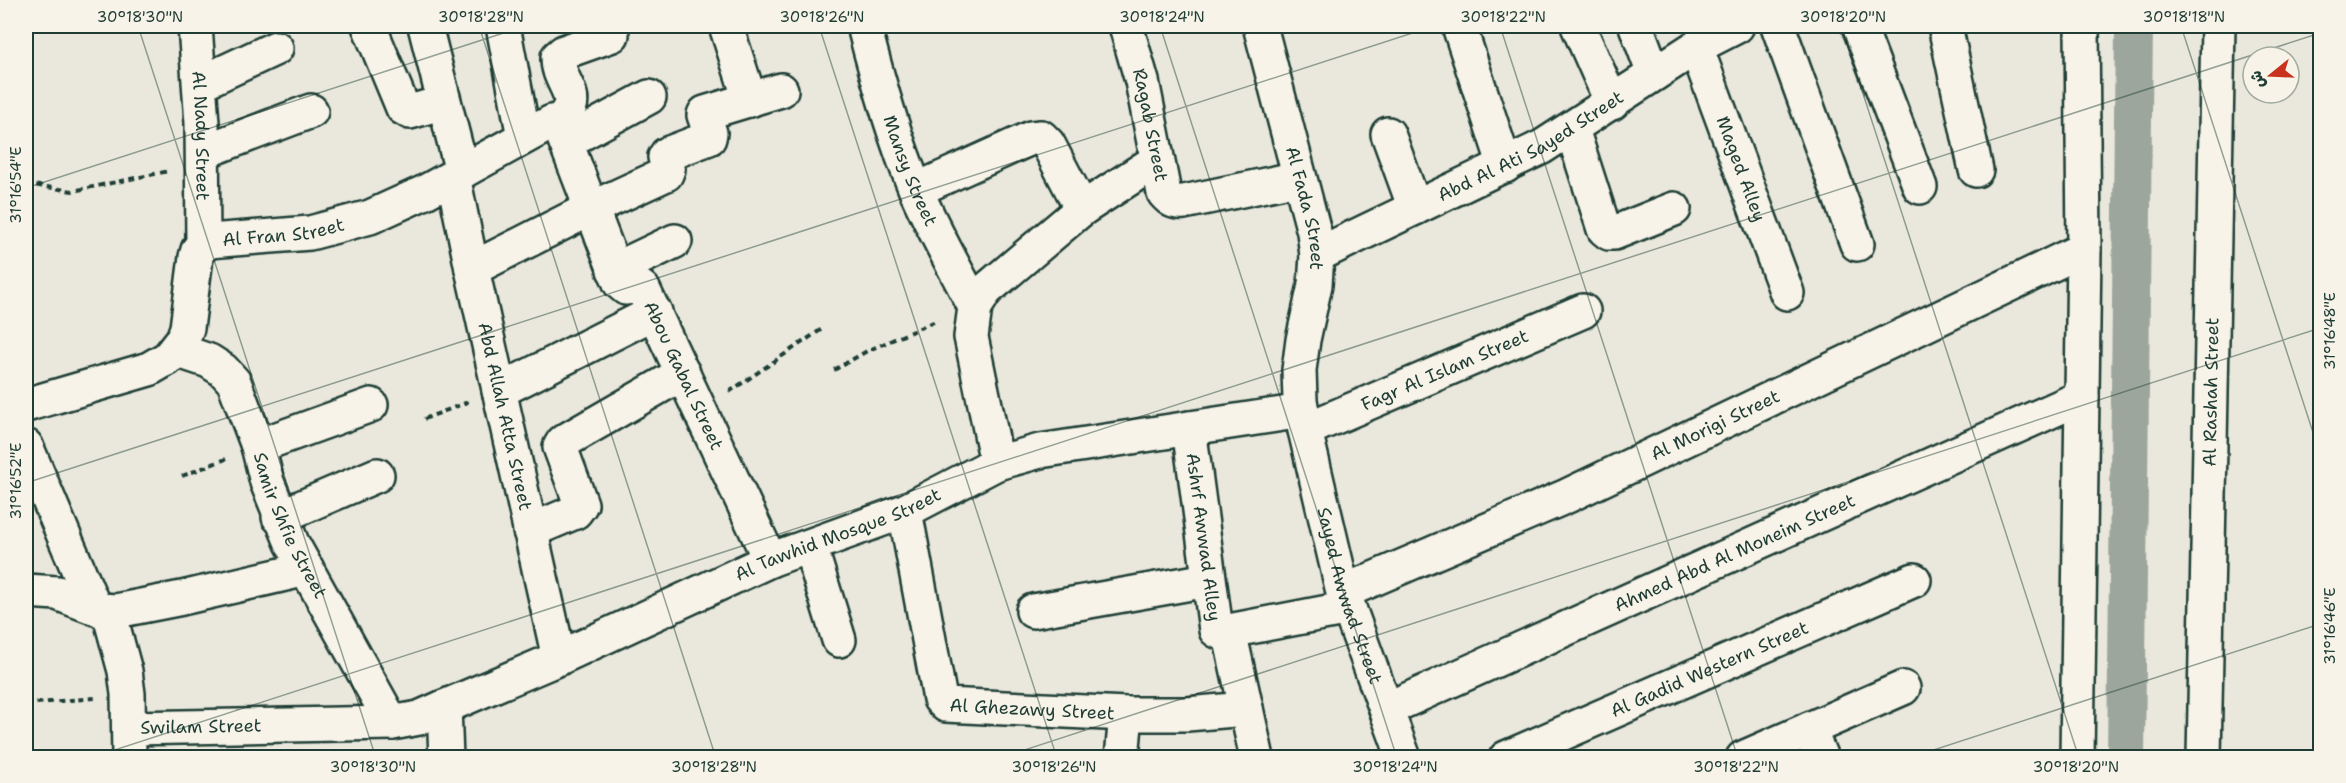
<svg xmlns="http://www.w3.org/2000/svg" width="2346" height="783" viewBox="0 0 2346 783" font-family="'Shantell Sans','Playpen Sans Arabic',sans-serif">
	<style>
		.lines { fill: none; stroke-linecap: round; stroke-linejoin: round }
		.canal { stroke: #9ca69c; stroke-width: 38 }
		.street-casing { stroke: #1f3d34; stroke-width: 38 }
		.path { stroke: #1f3d34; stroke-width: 4; stroke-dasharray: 6 4.5; stroke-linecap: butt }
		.street { stroke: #f7f3e8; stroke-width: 33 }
		.ticks { fill: none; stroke: #1f3d34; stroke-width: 1.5; stroke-opacity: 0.45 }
		.labels { text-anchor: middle; stroke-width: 4.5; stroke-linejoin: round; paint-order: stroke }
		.street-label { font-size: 18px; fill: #1f3d34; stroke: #f7f3e8 }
		.neatline { fill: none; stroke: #1f3d34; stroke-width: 2 }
		.ticks-label { font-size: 15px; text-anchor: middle; fill: #1f3d34 }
	</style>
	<rect width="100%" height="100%" fill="#eae8dd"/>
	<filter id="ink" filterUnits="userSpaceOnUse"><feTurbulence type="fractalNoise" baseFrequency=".0167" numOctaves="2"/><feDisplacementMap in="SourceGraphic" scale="12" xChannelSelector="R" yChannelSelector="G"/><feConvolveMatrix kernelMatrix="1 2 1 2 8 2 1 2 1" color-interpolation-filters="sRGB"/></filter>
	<g filter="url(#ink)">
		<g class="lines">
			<path class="canal" d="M2126,758L2134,26"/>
			<defs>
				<g id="street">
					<path id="s1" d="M195,26L202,123L203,245"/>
					<path d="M369,26L403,108L410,112L444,102"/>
					<path d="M425,26L462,172"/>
					<path d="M503,26L524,137"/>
					<path d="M726,26L750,100"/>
					<path id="s2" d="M864,26C878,81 893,135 915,188C932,228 955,268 975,307"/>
					<path id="s3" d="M1126,26L1142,81L1164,193C1170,200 1174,203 1184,202L1299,178"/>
					<path id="s4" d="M1260,26L1314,232L1317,255L1315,285L1303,340L1299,370L1300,400L1305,430L1343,592L1404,758"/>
					<path d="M1459,26L1505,166"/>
					<path d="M1578,26L1612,103"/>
					<path d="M1636,26L1654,74"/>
					<path d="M1778,26L1857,244"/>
					<path d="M1859,26L1920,187"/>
					<path d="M1945,26L1976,170"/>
					<path id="s5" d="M1696,47L1787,293"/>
					<path d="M201,83L276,48"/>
					<path d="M557,123C588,97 557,86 558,57L564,52L612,35"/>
					<path d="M1572,129L1604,229L1609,233H1614L1674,209"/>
					<path d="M1388,134L1415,208"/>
					<path d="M566,142L649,97"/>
					<path d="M203,152L311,111"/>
					<path id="s6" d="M453,176L472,269L559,658"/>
					<path d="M916,190L1031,138L1041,137L1048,144L1082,209"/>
					<path id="s7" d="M1317,255L1542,147L1696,47L1737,26"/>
					<path d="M472,269L590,209L666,174L668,169L665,157L667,154L709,138L710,133L704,115L705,113L781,90"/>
					<path d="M614,270L675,241"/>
					<path id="s8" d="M176,350L209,361L223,370L234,382L258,446L267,482L292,543L392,723"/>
					<path d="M499,391L655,312"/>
					<path id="s9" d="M26,405L149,369L168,358L183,339L187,328L196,257L198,250L209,241L310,233L370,217L425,192L552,122L560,127L620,283L626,288L639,286L643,289L770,560"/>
					<path id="s10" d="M1189,428L1216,630L1219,632L1229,631L1349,608"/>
					<path id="s11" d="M1305,430L1583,311"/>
					<path d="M26,446L94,607"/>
					<path d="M258,446L371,405"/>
					<path d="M997,463L971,337L975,307L986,290L1082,209L1156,161"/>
					<path id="s12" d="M905,511L940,699L946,705L1126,714H1187L1246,709"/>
					<path d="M279,517L377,475"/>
					<path d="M530,531L575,512L581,504L560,447L563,442L683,373"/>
					<path d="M810,546L839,640"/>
					<path d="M26,591L57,593L101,610L116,611L182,598L307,569"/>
					<path id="s13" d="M1343,592L1567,496L2084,249"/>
					<path d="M1033,611L1208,580"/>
					<path d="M109,612L125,671L128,694L129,758"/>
					<path d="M1229,631L1257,758"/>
					<path d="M444,707L446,758"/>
					<path id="s14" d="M1387,709L2082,397"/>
					<path id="s15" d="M129,728L392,723L419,718L444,707L559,658L770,560L905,511L997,463L1040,451L1302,411"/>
					<path d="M1809,729L1821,758"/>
					<path d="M1122,758L1126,714"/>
					<path id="s16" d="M1506,758L1914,580"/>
					<path d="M1743,758L1903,688"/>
					<path d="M2077,758L2084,249L2082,26"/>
					<path id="s17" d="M2204,758L2218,26"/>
				</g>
			</defs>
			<use href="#street" class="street-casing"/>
			<g class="path">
				<path d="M26,184L73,191L169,171"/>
				<path d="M834,370L867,351L938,320"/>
				<path d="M729,392L822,329"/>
				<path d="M424,419L468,402"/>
				<path d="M182,476L226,459"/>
				<path d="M26,704L95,698"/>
			</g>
			<use href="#street" class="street"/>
		</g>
	</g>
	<path class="ticks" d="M138,26L376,758M479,26L716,758M819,26L1057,758M1160,26L1397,758M1500,26L1738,758M1841,26L2079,758M2181,26L2320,454M26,188L525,26M26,483L1434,26M26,727L35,758M90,758L2320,33M1000,758L2320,328M1909,758L2320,624"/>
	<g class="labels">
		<g class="street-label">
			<text dy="6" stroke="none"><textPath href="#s3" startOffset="102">Ragab Street</textPath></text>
			<text dy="6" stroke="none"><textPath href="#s1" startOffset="110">Al Nady Street</textPath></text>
			<text dy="6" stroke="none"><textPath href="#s7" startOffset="240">Abd Al Ati Sayed Street</textPath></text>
			<text dy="6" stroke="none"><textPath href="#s2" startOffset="152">Mansy Street</textPath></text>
			<text dy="6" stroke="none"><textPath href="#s5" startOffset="130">Maged Alley</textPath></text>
			<text dy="6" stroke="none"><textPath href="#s4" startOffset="188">Al Fada Street</textPath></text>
			<text dy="6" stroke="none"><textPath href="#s9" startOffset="354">Al Fran Street</textPath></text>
			<text dy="6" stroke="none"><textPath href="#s11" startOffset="152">Fagr Al Islam Street</textPath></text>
			<text dy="6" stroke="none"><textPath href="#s9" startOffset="946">Abou Gabal Street</textPath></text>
			<text dy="6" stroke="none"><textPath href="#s17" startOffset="366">Al Rashah Street</textPath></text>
			<text dy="6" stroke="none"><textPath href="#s6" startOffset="246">Abd Allah Atta Street</textPath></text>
			<text dy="6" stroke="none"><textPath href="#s13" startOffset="408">Al Morigi Street</textPath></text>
			<text dy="6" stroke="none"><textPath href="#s8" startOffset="222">Samir Shfie Street</textPath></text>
			<text dy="6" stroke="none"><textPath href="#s15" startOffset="748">Al Tawhid Mosque Street</textPath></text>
			<text dy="6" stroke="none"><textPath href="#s10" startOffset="110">Ashrf Awwad Alley</textPath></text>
			<text dy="6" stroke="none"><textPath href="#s14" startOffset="381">Ahmed Abd Al Moneim Street</textPath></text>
			<text dy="6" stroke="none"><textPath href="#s4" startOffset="585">Sayed Awwad Street</textPath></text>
			<text dy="6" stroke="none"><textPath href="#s16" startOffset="222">Al Gadid Western Street</textPath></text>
			<text dy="6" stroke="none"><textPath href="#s12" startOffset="286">Al Ghezawy Street</textPath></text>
			<text dy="6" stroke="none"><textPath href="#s15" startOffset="72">Swilam Street</textPath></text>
		</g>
	</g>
	<rect width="2346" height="783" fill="none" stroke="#f7f3e8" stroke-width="66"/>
	<g transform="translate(2271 75) rotate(252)"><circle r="28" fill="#f7f3e8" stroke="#a1aaa0" stroke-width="1.5"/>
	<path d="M0-4.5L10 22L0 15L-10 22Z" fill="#c8321e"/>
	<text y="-9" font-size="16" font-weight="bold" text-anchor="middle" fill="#1f3d34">ش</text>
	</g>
	<rect x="33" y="33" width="2280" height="717" class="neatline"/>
	<g class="ticks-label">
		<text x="140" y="22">30°18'30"N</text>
		<text x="481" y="22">30°18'28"N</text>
		<text x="822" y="22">30°18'26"N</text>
		<text x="1162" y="22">30°18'24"N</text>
		<text x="1503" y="22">30°18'22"N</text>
		<text x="1843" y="22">30°18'20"N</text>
		<text x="2184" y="22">30°18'18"N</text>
		<text transform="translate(16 185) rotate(-90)" y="5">31°16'54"E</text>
		<text transform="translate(2330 331) rotate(-90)" y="5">31°16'48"E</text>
		<text transform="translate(16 481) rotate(-90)" y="5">31°16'52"E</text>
		<text transform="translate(2330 626) rotate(-90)" y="5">31°16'46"E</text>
		<text x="373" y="772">30°18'30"N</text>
		<text x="714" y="772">30°18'28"N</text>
		<text x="1054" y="772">30°18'26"N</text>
		<text x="1395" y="772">30°18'24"N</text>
		<text x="1736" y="772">30°18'22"N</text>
		<text x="2076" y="772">30°18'20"N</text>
	</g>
</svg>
